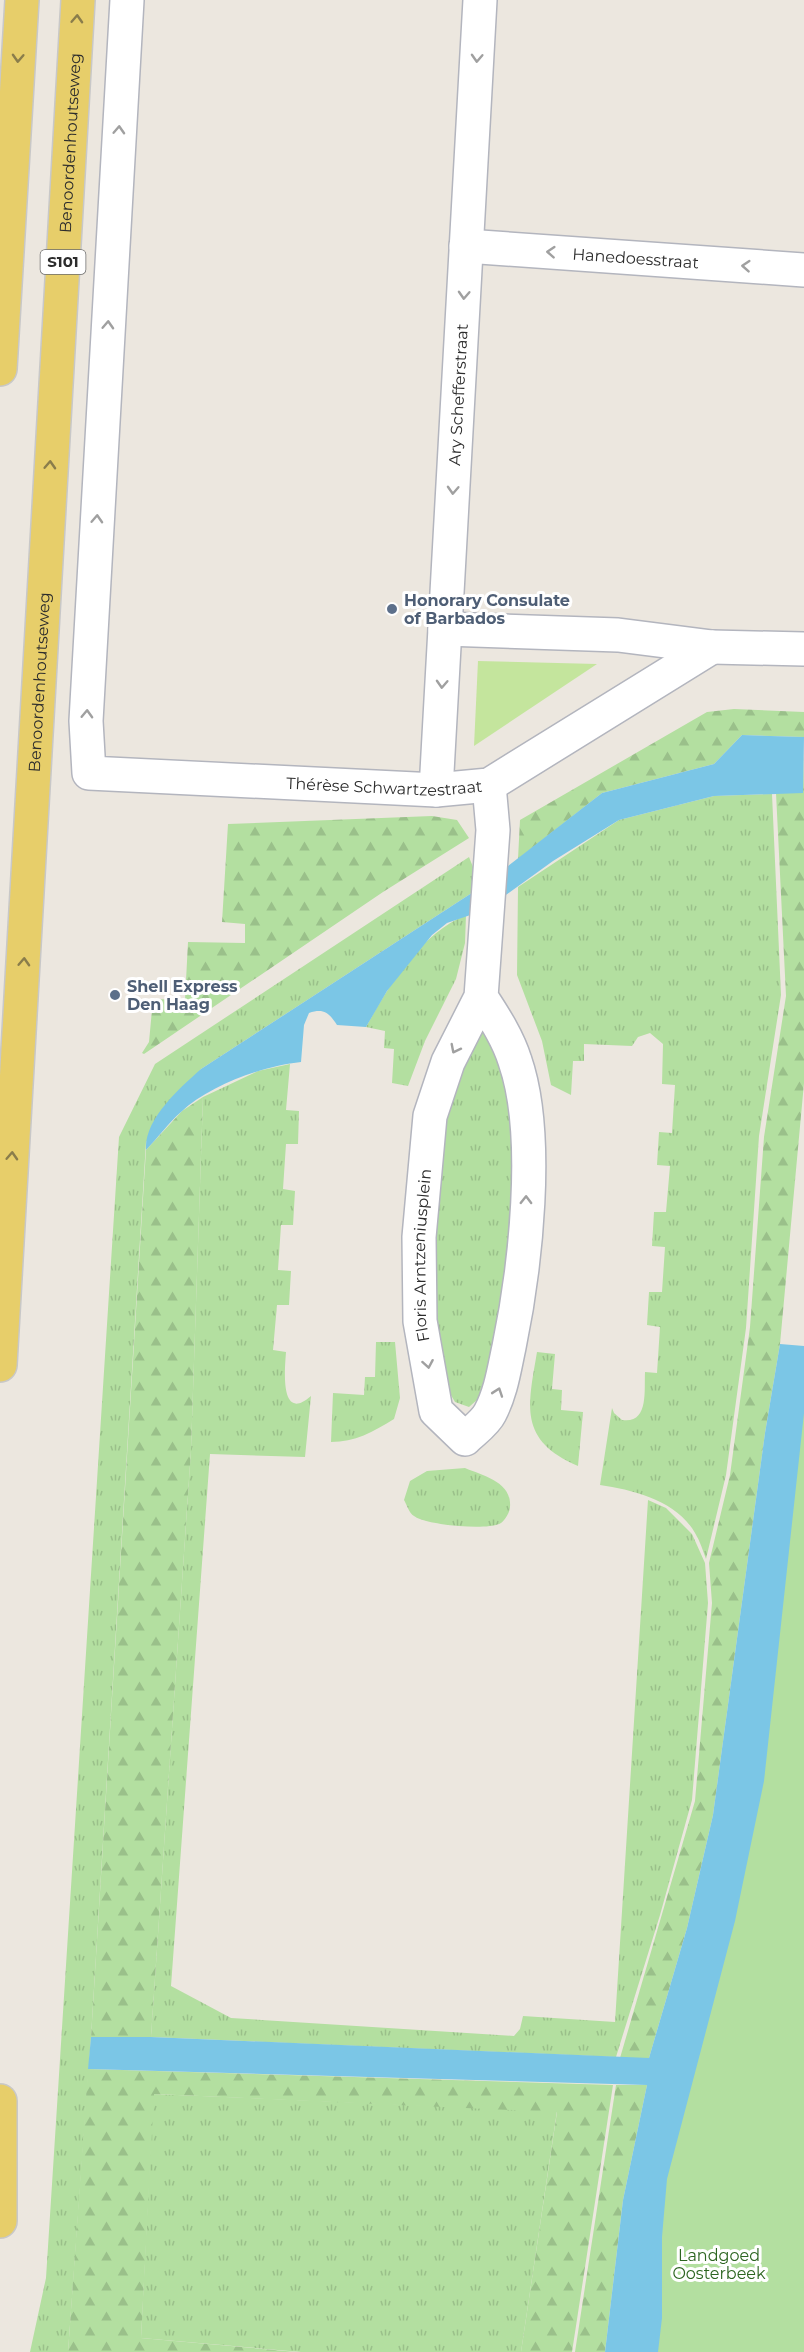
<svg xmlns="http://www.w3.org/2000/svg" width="804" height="2352" viewBox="0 0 804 2352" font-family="Montserrat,sans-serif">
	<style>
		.grass { fill: url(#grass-tufts) }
		.forest { fill: url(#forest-firs) }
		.park { fill: #b3dfa0 }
		.pitch { fill: #c4e59d }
		.water { fill: #7bc6e6 }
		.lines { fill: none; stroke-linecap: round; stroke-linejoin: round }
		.minor-casing { stroke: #b3b5be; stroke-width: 36 }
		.major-casing { stroke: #c8c8c8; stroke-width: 36 }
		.minor { stroke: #fff; stroke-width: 33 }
		.major { stroke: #e7ce6a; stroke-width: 33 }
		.oneway { stroke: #8a7d4b }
		.oneway2 { stroke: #a0a0a0 }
		.service-dot { fill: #5c6f8a; stroke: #fff; stroke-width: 2 }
		.labels { text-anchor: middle; stroke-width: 6; stroke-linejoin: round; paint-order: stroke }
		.shield { fill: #fff; stroke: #6b6b6b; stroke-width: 1.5 }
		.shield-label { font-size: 15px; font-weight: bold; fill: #2c2c2c }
		.street-label { font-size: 16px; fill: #2c2c2c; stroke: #fff }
		.service-label { font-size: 16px; font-weight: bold; fill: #4e5e75; stroke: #fff; text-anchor: start }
		.park-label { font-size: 16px; fill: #2c6520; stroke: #fff }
	</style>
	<defs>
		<pattern id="grass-tufts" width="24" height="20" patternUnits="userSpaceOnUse" patternTransform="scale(1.5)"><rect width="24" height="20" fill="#b3dfa0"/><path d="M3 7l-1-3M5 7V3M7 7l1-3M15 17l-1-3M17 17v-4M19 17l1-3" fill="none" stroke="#9ac08a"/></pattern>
		<pattern id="forest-firs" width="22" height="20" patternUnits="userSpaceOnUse" patternTransform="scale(1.5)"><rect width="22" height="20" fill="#b3dfa0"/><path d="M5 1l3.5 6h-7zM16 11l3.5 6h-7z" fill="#9ac08a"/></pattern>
	</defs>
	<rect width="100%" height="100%" fill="#ece7df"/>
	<g class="grass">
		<path d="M772,794L781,995L759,1136L746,1328L726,1475L706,1559C703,1551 700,1541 695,1533C677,1501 634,1490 600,1485L612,1408L614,1413L622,1420C649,1424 644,1391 645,1372L657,1373L660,1327L647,1325L649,1292H662L665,1247L652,1246L654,1212H666L670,1166L657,1165L659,1132L672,1133L675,1085L662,1084L663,1044L650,1033L638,1037L632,1046L584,1044V1061H573L571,1095L551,1085L542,1041L517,975L518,887L619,820L714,796Z"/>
		<path d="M469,857L481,887L201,1069L146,1142L91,2037L68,2352H30L46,2278L119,1137L155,1064Z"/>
		<path d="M466,915L465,943L456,979L425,1041L408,1086L392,1083L394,1049L384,1048L385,1031L366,1027C390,984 419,935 466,915Z"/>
		<path d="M482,1032L494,1041L504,1061L519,1149L515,1238L486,1392L469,1407L455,1402L445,1385L432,1325L434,1176L442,1124L469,1041Z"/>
		<path d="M290,1064L286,1110L299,1111L298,1144H286L283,1189L295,1191L293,1225H281L278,1270L291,1271L289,1305H277L273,1350L286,1352C285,1367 279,1424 311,1396L305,1457L210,1454L171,1986L231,2018L514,2036L520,2029L523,2016L615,2022L648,1500L666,1508L692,1534L705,1563L708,1603L692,1800L660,1915L616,2057L151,2037L191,1450L203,1097L258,1071Z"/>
		<path d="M376,1342H395L400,1398L394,1419C373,1432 355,1442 331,1442L333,1393L364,1395L365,1377H375Z"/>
		<path d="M537,1352L555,1354L552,1389L562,1390L561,1410L583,1412L578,1466C518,1440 528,1406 537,1352Z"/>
		<path d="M465,1468C484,1476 512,1482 510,1507C510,1512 505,1520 501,1523C489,1531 425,1525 414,1516C409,1513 407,1505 404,1500L410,1481L427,1471Z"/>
		<path d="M153,2094L557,2111L521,2352H301L141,2338Z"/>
	</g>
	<g class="forest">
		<path d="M734,709L804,712V737L742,735L714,764L602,793L518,859L520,820L707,712Z"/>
		<path d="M804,751V1083L780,1344L765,1433L713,1815L687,1928L649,2058H620L695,1801L712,1603L709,1563L730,1475L750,1327L764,1137L786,996L776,793L803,792Z"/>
		<path d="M432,816L457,820L469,838L383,892L144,1054L142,1053L149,1042L153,999L185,1000L188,942L245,943V924L222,922L228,824Z"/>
		<path d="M203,1097L191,1450L151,2037H91L146,1150L182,1111Z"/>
		<path d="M88,2069L613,2085L572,2352H521L557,2112L154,2094L141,2338L297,2352H68Z"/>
		<path d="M616,2085H647L623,2200L605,2352H575Z"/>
	</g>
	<path class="park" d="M804,1365V2352H629Z"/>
	<path class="pitch" d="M478,661L597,664L474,746Z"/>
	<g class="water">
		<path d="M742,735L804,737L803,793L714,796L619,820L553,861L485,910L447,923L432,935L387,991L366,1027L337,1025C329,1013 324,1008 309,1013L304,1025L301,1062C263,1066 210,1085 181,1112C168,1123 158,1138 146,1150C144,1119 180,1088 201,1069L481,887L602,793L714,764Z"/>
		<path d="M780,1344L804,1346V1413L764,1781L735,1921L667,2179L662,2237V2318L658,2352H605L623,2200L647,2085L88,2069L91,2037H151L649,2058L687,1928L713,1815L765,1433Z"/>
	</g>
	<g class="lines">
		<defs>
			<g id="minor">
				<path id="s1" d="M127,0L86,721L89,773L436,790L489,785L712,647"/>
				<path id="s2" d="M466,246L804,270"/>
				<path d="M445,629L618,635L712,647L804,649"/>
				<path id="s3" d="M436,790L480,0"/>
				<path id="s4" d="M481,997C494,1017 508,1038 515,1061C541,1136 525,1270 509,1347C504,1370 501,1392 490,1413C485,1423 473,1431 465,1439L436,1411L420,1321L419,1237L430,1116L448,1062L481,997L493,830L489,785"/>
			</g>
			<g id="major">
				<path d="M0,369L22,0"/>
				<path id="s5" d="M0,1365L78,0"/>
				<path d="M0,2101V2221"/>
			</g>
		</defs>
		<use href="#minor" class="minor-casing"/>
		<use href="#major" class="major-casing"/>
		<use href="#minor" class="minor"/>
		<use href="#major" class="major"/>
	</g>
	<defs><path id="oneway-chevron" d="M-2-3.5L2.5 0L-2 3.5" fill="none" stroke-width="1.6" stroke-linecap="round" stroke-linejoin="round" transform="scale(1.5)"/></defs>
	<g class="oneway">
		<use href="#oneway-chevron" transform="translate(77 19) rotate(-87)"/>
		<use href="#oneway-chevron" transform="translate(18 58) rotate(93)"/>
		<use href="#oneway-chevron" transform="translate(50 465) rotate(-87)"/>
		<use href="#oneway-chevron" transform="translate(24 962) rotate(-87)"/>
		<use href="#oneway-chevron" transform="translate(12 1156) rotate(-87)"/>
	</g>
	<g class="oneway2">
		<use href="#oneway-chevron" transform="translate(477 58) rotate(93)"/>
		<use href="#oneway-chevron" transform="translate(119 130) rotate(-87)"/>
		<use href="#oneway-chevron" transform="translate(551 252) rotate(-176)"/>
		<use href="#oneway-chevron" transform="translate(746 266) rotate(-176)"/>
		<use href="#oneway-chevron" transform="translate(464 295) rotate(93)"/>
		<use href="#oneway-chevron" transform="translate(108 325) rotate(-87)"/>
		<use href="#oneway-chevron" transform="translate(453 490) rotate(93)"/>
		<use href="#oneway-chevron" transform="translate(97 519) rotate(-87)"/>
		<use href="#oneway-chevron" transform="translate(442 684) rotate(93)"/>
		<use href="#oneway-chevron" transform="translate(87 714) rotate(-88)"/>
		<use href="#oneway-chevron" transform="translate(455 1049) rotate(117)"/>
		<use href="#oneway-chevron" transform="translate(526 1200) rotate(-89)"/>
		<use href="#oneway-chevron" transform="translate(428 1364) rotate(80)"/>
		<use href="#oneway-chevron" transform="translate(498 1392) rotate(-71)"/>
	</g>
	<g class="service-dot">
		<circle cx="392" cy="609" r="6"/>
		<circle cx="115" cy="995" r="6"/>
	</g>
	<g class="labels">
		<rect class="shield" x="40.5" y="250" width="45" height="24" rx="4.5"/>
		<g class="shield-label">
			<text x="63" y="267">S101</text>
		</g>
		<g class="street-label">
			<text dy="6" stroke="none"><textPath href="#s5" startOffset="1224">Benoordenhoutseweg</textPath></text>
			<text dy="6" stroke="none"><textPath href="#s2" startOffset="170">Hanedoesstraat</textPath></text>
			<text dy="6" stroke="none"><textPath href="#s3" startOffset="396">Ary Schefferstraat</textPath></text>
			<text dy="6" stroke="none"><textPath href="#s5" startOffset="684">Benoordenhoutseweg</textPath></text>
			<text dy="6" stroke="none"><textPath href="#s1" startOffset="1070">Thérèse Schwartzestraat</textPath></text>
			<text dy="6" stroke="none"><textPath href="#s4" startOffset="664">Floris Arntzeniusplein</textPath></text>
		</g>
		<g class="service-label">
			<text x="404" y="606">Honorary Consulate<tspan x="404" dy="18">of Barbados</tspan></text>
			<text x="127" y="992">Shell Express<tspan x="127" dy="18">Den Haag</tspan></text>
		</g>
		<g class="park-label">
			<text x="719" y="2261">Landgoed<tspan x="719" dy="18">Oosterbeek</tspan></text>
		</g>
	</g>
</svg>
